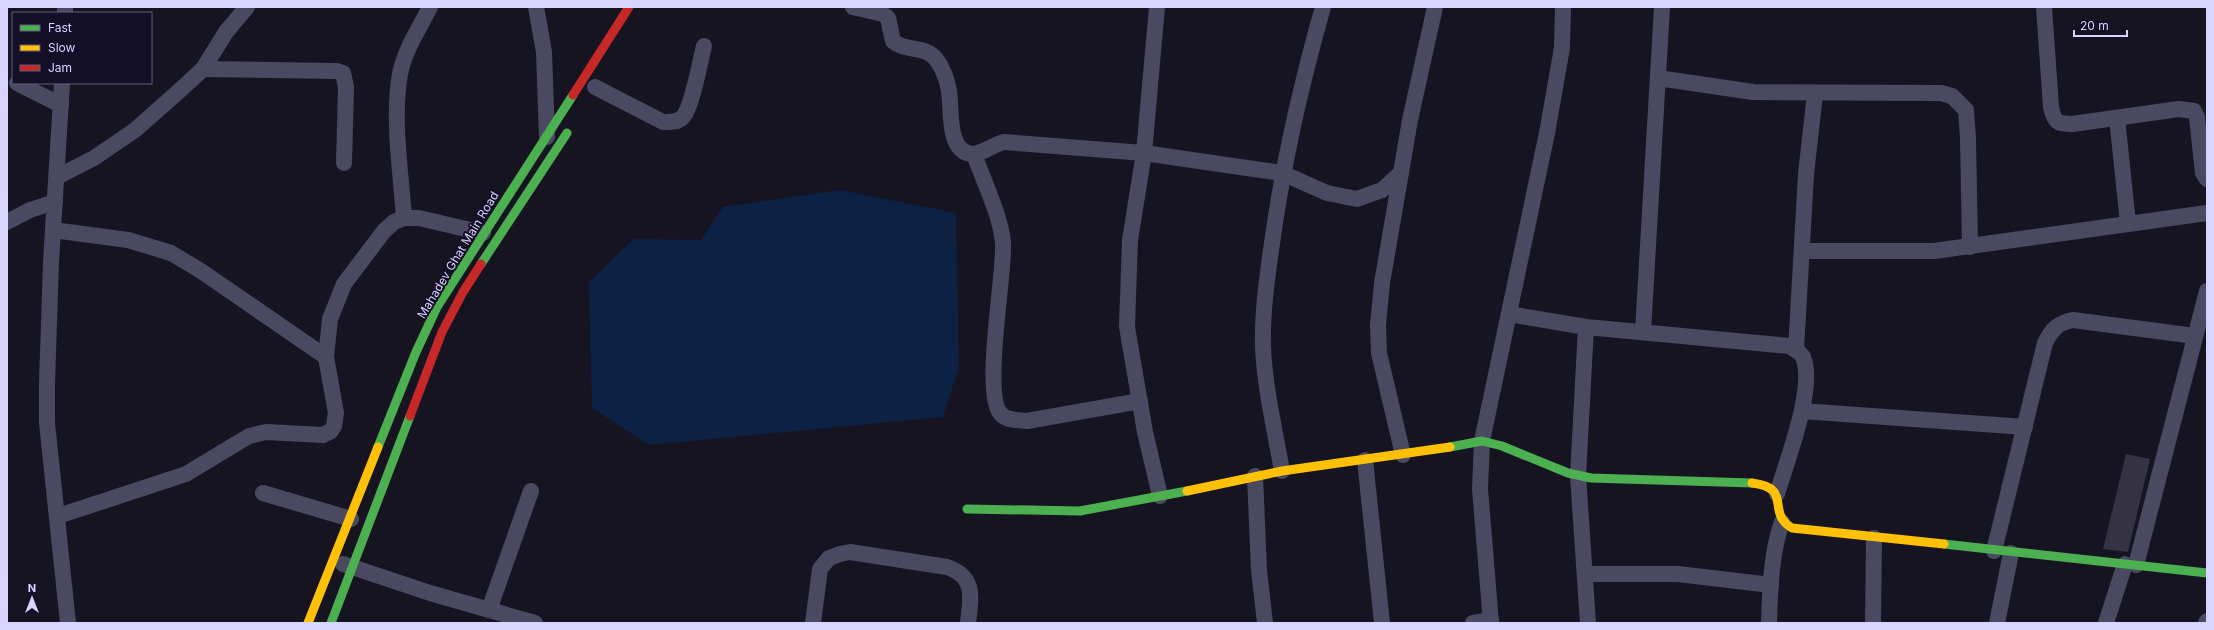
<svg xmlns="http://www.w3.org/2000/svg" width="2214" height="630" viewBox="0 0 2214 630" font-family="Inter,sans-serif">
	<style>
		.water { fill: #0d2144 }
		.building { fill: #343243 }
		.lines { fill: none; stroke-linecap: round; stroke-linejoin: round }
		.street { stroke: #4a4962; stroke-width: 16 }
		.fast { stroke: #4caf50; stroke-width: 9 }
		.slow { stroke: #ffc107; stroke-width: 9 }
		.jam { stroke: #c62828; stroke-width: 9 }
		.labels { text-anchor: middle; stroke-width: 4; stroke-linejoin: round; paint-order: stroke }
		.street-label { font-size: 12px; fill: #d9d4ff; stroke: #130f26 }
	</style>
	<rect width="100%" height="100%" fill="#161421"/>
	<path class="water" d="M840,190L956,213L959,366L943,417L649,445L592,408L589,282L634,239L701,240L723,207Z"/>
	<path class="building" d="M2126,454L2150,459L2128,552L2103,549Z"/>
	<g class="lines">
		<g class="street">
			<path d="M536,7L544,52L547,137"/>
			<path d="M853,7L883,14L888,18L893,41C905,52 925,45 936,59C943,68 947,80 949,91C952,108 946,153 973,154C982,154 994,144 1004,142L1144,153L1282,173L1327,193L1357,199L1382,190L1401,173"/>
			<path d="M1157,7L1144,153L1130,240L1127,327L1145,432L1160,496"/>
			<path d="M2044,7L2051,107C2054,122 2057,124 2072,124L2179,109L2194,111L2197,117L2203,173L2207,179"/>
			<path d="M65,13V7"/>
			<path d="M203,69L337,71L343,73L346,87L344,163"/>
			<path d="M1658,78L1753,92L1941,93L1952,96L1966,110L1968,138L1970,247"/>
			<path d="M17,83L61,105"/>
			<path d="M62,83L51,262L47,384V423L68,623"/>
			<path d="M595,87L663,122C670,122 677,123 683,117C692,107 700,62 704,46"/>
			<path d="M2117,118L2128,223"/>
			<path d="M974,154C983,180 1001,216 1003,243C1005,273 982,395 1001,414C1007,421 1019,420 1027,421L1140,401"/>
			<path d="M57,177L94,158L135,130L178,92L203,69L226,32L247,7"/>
			<path d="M404,218C401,173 392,118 400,74C405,49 419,29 430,7"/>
			<path d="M7,222L30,210L55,202"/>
			<path d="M53,230L128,240L171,253L201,271L326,357"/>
			<path d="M1802,251H1934L2207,213"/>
			<path d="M1509,314L1586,327L1789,346C1794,349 1800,352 1803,357C1816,387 1786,463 1777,494"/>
			<path d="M1586,327L1578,476L1588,623"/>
			<path d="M1643,331L1662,7"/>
			<path d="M1796,350L1806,174L1815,94"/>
			<path d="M1802,411L2025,427"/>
			<path d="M1403,455L1379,353L1378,325L1382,283L1410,120L1435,7"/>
			<path d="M1365,460L1382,623"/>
			<path d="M1282,471C1275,431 1265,389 1263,348C1262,313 1267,278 1272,243C1283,163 1301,85 1323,7"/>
			<path d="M1255,476L1259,570L1265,623"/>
			<path d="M263,493L351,519"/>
			<path d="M58,516L186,474L249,436L266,432L323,435L331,431L334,426L336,413L326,357L330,319L344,284L384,231L394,222L404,218H419L483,233"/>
			<path d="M1994,551L2045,343C2052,329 2058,323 2073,320L2195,336"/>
			<path d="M343,564L430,593L535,623"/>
			<path d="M2136,565L2207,291"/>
			<path d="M1585,574H1678L1771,585"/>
			<path d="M489,610L531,491"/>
			<path d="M813,623L820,569L829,558L840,554L850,552L947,567C976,577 971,597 968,623"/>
			<path d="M1473,623L1491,620"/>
			<path d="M1491,623L1480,489L1482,441L1547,133L1562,48L1563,7"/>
			<path d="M1769,623C1770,590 1771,553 1782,522"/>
			<path d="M1873,623L1874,538"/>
			<path d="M1997,623L2011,553"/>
			<path d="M2106,623L2125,564"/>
			<path d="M2206,623L2207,621"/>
		</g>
		<g class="fast">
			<path d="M481,264L567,133"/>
			<path d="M378,447L416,352L437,307L573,95"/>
			<path d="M1450,447L1482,441L1502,446L1568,473L1591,478L1752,483"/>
			<path d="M967,509L1080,511L1187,491"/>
			<path d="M1944,544L2207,573"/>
			<path d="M331,623L410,416"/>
		</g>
		<g class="slow">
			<path d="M1752,483C1794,488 1765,512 1792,528L1944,544"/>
			<path d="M1187,491L1282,471L1450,447"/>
			<path d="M308,623L378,447"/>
		</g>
		<g class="jam">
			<path d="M573,95L629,7"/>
			<path d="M410,416L442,332L463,292L481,264"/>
		</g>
	</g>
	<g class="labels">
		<g class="street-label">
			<text transform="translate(458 255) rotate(-59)" y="4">Mahadev Ghat Main Road</text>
		</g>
	</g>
	<rect width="2214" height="630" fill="none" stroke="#d9d4ff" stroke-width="16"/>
	<rect x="12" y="12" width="140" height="72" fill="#130f26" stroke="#625e7d"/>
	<rect x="20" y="25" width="20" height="6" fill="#4caf50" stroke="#625e7d"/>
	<text x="48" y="32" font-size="12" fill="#d9d4ff">Fast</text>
	<rect x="20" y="45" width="20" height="6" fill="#ffc107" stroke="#625e7d"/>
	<text x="48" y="52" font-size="12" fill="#d9d4ff">Slow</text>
	<rect x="20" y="65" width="20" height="6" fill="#c62828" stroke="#625e7d"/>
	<text x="48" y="72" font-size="12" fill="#d9d4ff">Jam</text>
	<g transform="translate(32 598)" stroke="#130f26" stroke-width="3" paint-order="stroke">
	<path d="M0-3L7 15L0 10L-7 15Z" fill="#d9d4ff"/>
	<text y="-6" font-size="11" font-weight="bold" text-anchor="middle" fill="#d9d4ff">N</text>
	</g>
	<path d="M2074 30v6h53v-6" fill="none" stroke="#d9d4ff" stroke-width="2"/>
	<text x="2080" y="30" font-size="12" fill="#d9d4ff" stroke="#130f26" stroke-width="3" paint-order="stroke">20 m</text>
</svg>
